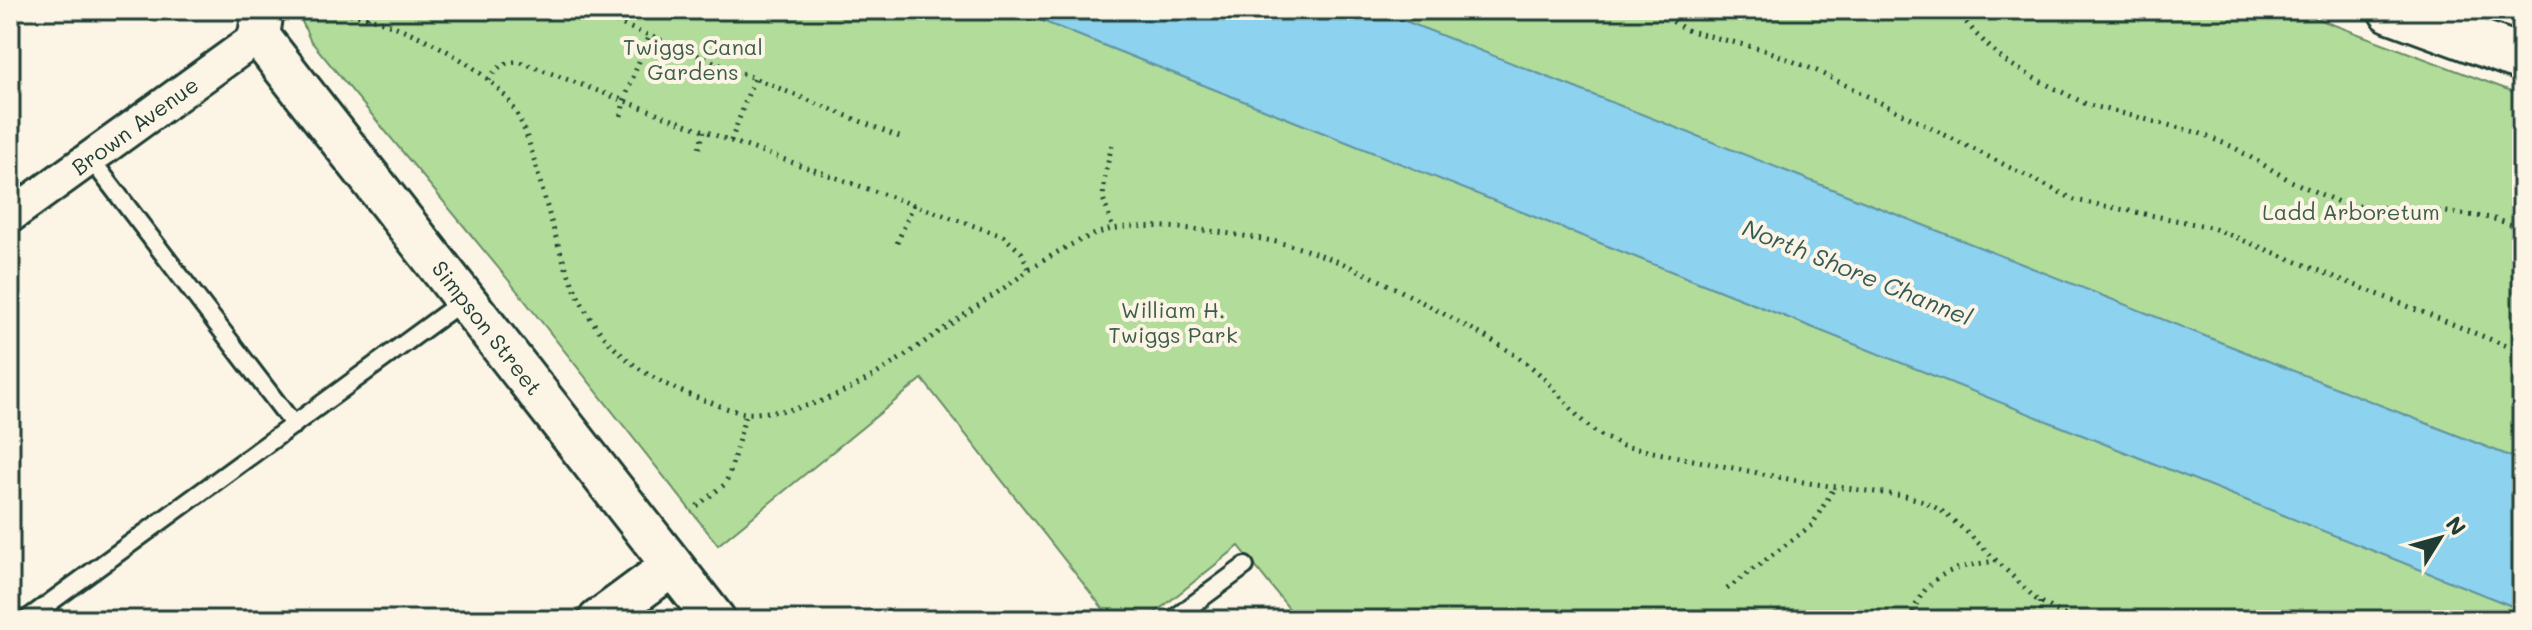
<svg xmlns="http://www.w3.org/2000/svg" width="2532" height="630" viewBox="0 0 2532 630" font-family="Mali,sans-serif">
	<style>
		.green { fill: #b2dc99; stroke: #688c66; stroke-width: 2 }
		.water { fill: #8dd2ee; stroke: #6196a4; stroke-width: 2 }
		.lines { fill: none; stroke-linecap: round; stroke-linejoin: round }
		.service-casing { stroke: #1f3d34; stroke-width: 22 }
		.minor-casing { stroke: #1f3d34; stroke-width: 38 }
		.tertiary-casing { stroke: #1f3d34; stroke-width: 46 }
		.secondary-casing { stroke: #1f3d34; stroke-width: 50 }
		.path { stroke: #1f3d34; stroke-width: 5; stroke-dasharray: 2 6; stroke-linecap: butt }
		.service { stroke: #fcf5e5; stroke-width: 16 }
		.minor { stroke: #fcf5e5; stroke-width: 32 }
		.tertiary { stroke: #fcf5e5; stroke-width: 40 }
		.secondary { stroke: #fcf5e5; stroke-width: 44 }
		.labels { text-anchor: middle; stroke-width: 8; stroke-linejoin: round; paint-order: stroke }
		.park-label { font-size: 22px; fill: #3c5d48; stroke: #fcf5e5 }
		.street-label { font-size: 22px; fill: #1f3d34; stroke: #fcf5e5 }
		.water-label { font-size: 24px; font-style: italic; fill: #355b59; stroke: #fcf5e5 }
	</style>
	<rect width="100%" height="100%" fill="#fcf5e5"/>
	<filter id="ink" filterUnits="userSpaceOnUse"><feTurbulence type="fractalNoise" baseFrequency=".0125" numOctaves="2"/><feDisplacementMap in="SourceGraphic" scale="16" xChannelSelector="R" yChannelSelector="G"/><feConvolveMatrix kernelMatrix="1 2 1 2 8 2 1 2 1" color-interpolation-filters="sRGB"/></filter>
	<g filter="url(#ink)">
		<g class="green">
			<path d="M297,10H1015L2522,610V620H1298L1239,546L1146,620H1112L922,379L718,545L510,282L310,40Z"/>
			<path d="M1377,10H2294L2522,95V461Z"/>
		</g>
		<path class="water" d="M1015,10H1377L2522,461V610Z"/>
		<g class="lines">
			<defs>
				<g id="service">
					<path d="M90,158L294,425"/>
					<path d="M26,620L464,300"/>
					<path d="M1172,620L1245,566"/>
				</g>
				<path id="minor" d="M10,216L259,36"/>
				<g id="tertiary">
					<path d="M263,10L259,36L715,620"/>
					<path d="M599,620L672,566"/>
				</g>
				<path id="secondary" d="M2391,10L2522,58"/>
			</defs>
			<use href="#service" class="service-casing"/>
			<use href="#minor" class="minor-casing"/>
			<use href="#tertiary" class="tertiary-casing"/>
			<use href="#secondary" class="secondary-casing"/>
			<g class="path">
				<path d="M302,10C318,12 335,11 352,14C401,23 477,60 508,100C526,123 533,157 541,185C570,290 587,357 698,398C713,403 730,411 746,413C753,414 763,412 770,412C830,408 878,374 926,341C955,321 985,301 1014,281C1043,260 1073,240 1108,230C1147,220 1231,233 1272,241C1334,254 1390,285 1446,315C1475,331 1504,346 1530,366C1555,385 1570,412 1594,431C1602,437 1613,441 1623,446L1808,483L1905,496L1924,501L1943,512L1968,533L2036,599L2073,620"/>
				<path d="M586,10L904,139"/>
				<path d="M1662,10L1669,19L1686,30L1768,51L1817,71L2075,200L2210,227L2522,352"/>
				<path d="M1956,10L1976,34L2003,60L2034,78L2086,104L2199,133L2233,147L2291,181L2345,205L2446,212L2491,218L2522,228"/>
				<path d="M367,18L370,10"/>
				<path d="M488,80C498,67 503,61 521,62L731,141L1003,236L1022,253L1029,270"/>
				<path d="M621,116L624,101L649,35"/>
				<path d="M731,141L754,78"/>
				<path d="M1112,145L1105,174L1103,198L1113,229"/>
				<path d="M699,148L704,131"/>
				<path d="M897,243L914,204"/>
				<path d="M697,506L724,485L729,476L746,413"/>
				<path d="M1727,589L1812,525L1834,488"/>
				<path d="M2040,602V620"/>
				<path d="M1910,620C1925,574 1951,567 1996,561"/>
			</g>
			<use href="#service" class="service"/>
			<use href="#minor" class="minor"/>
			<use href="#tertiary" class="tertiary"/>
			<use href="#secondary" class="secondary"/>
		</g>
	</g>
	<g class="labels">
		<g class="park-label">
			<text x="693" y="55">Twiggs Canal<tspan x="693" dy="25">Gardens</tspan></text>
			<text x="2351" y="220">Ladd Arboretum</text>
			<text x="1173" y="318">William H.<tspan x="1173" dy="25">Twiggs Park</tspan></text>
		</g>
		<g class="street-label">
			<text transform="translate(135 126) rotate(-36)" y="8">Brown Avenue</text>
			<text transform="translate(487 328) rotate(52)" y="8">Simpson Street</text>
		</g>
		<g class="water-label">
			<text transform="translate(1857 273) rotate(22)" y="8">North Shore Channel</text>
		</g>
	</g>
	<rect width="2532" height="630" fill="none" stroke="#fcf5e5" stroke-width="40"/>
	<rect x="20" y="20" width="2492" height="590" fill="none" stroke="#1f3d34" stroke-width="3" filter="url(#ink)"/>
	<g transform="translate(2440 538) rotate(53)" stroke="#fcf5e5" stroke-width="6" paint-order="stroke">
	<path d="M0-6L14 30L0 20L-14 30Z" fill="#1f3d34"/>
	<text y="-12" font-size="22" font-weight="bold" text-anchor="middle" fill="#1f3d34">N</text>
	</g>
</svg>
